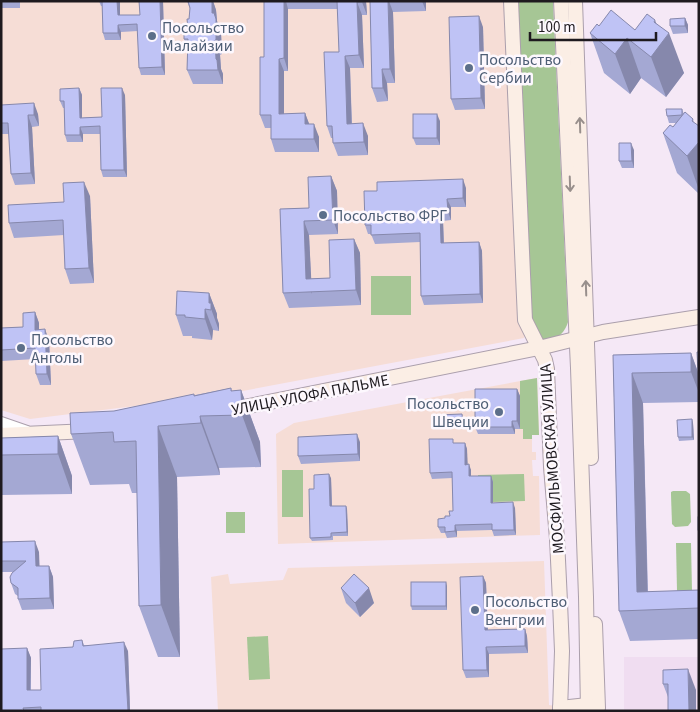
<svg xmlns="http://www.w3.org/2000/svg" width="700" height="712" viewBox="0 0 700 712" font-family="'Source Sans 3',sans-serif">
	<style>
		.commercial { fill: #f6ddd6 }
		.built { fill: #f0ddf1 }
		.green { fill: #a6c695 }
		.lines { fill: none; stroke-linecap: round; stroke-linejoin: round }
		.street-casing { stroke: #ab9fac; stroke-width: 12 }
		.secondary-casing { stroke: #ab9fac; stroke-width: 16 }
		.street { stroke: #fff; stroke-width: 10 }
		.secondary { stroke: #fbeee5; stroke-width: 14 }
		.wall { fill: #a4a8d3 }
		.shaded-wall { fill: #8688ac }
		.building { fill: #bfc3f5; stroke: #8688ac }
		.oneway { stroke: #988f8c }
		.service-dot { fill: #5c6f8a; stroke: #fdf8fe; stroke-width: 2 }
		.labels { text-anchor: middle; stroke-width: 5; stroke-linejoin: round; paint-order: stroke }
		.service-label { font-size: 16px; fill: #4e5e75; stroke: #fdf8fe; text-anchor: start }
		.street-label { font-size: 16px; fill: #1e1a1f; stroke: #fdf8fe }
	</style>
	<rect width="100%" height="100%" fill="#f5e8f6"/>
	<g class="commercial">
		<path d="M1,1H509L518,322L524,325L527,330L524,338L216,396L30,419L1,410Z"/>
		<path d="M537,378L539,435H532V452H536V460H532L533,476H539L540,535L278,544L276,434L294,423Z"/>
		<path d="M544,561L549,705L555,706V711H218L211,577L228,574L230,584L283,580L288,568Z"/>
	</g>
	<rect class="built" x="624" y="657" width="75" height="54"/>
	<g class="green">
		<path d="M515,1H553L568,322C565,334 550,348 539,336C536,333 534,329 532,326Z"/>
		<rect x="371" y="276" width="40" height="39"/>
		<path d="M537,378L539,435H532V439H523V429H520V381Z"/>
		<rect x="282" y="470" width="21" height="47"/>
		<path d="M524,474L525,501L493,502L478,482V475Z"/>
		<path d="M673,491H686L690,494L691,522L688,526L675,527L672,524L671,495V492Z"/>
		<rect x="226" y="512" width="19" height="21"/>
		<path d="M676,543H691L692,591H677Z"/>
		<path d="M268,636L270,679L249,680L247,637Z"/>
	</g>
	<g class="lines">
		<defs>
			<path id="street" d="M1,422L27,431"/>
			<g id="secondary">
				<path d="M511,1L525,320L545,360L547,369L551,467L557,539L560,602L562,651L560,711"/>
				<path d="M561,1L578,368L586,597L588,711"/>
				<path d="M575,1L591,458"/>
				<path d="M229,410L539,348L603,332L699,317"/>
				<path d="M1,435L89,431"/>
				<path d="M595,624L598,708"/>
				<path d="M560,708L588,705"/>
			</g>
		</defs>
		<use href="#street" class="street-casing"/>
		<use href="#secondary" class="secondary-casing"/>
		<use href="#street" class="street"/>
		<use href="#secondary" class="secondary"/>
	</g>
	<g class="wall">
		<rect x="1" y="1" width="19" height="7"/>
		<path d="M99,1H120V15H140L139,1H163L165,75H141L139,68L138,31L121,32V40H105L103,33L102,6H101Z"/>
		<path d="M187,1H213L216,10L217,21L221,33L222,54L220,55L221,69L223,74V84H193L187,70L188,50L184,39L188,29L190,9Z"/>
		<path d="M264,1H366L367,15H362L364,68H350L352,124L368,136V155L338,156L333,143V138H331L327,126L339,52L338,9H288V71H284V114L305,113L309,124L319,137V152H275L271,139V128H265L260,115L264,57Z"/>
		<path d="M370,1H426V11L393,12L395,83H387L388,101L377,102L372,88Z"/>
		<path d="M685,18L688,25V33L673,34L670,26Z"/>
		<path d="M657,24L684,73L666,97L641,78L630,94L604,73L590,33L599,26L635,30Z"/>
		<path d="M483,27L485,109L455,110L451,99Z"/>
		<path d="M79,88L82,95V118L102,117L125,95L127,177H103L101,170L100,134H83V142H67L65,135L64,108H63L60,101Z"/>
		<path d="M1,105L38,114L39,126L32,127L35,184L15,185L11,174L9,134H1Z"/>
		<path d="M682,109L684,114L693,119L694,123L699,126V194L677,173L663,133L673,127L676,123H669L667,116Z"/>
		<path d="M440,121V145H416L413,138Z"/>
		<path d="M634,150V168H622L619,161Z"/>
		<path d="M331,176L337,191L338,234L309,235L311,279L330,278L354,239L360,253L361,305L289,308L283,293L280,209L309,208Z"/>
		<path d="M466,188V207H451V220L443,221L444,243L479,242L482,251L483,303L424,305L421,296L420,242L375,244L371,234H368L365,225L377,191Z"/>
		<path d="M90,196L94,283L70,284L65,269L64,235L14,238L9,223L64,202Z"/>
		<path d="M209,293L217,314V318L219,324V331L213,330L212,340L192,338V336H183L176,315Z"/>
		<path d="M35,312L39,323V330L49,340L51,385H40L36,374V359L1,361V328L23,327Z"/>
		<path d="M699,352V402L643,403L648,592L699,590V639L630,641L619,611L613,355L691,353L698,372Z"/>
		<path d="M231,388L232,391L241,390L260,442L261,467L219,468L220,475L177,477L180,657H158L139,606L137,493H132L129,484L90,485L71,434L114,411Z"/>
		<path d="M517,389L520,396V429H515V434H478L475,427Z"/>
		<path d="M464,417V426L438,427L437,423Z"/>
		<path d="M692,419L693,423L694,440L679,441L678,437Z"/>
		<path d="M58,436L72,476V494L1,495V438Z"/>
		<path d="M360,442V461L301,464L298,456Z"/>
		<path d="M455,443H465L467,449V464L471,470V476H491L493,482V503L515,508L516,535L494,536L492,530L457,531V537L447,538L445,533H441L438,527L445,518L450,516L453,511L452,478L432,479L430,473Z"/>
		<path d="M331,478L332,506H346L347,509L348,536H333V540L312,541L310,538L314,489Z"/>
		<path d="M1,542L39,552V566H49L53,577L54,609L22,610L18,599V596L15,594L11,583L14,572H1Z"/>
		<path d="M483,576L486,583L488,630L525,629L527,636L528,653L489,654V677L466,678L463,670Z"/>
		<path d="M447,586V610H412L411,606Z"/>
		<path d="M341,588L374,603L360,617L346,603Z"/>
		<path d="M82,640L84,645L128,651L130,711H1L27,648L31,658V690H41L73,647Z"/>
		<path d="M663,670L696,690V711H668V697L663,684Z"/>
	</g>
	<g class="shaded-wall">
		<path d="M117,1H120V23L118,15Z"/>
		<path d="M160,1H163L165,75L162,67Z"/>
		<path d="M212,1H213L216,10L217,21L221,33L222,54L216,40L212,13Z"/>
		<path d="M284,1H286L288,9V71L284,58Z"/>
		<path d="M362,1H366L367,15L362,2Z"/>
		<path d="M388,1H389L393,12L395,83L390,69Z"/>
		<path d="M422,1H426V11Z"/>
		<path d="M357,2L362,15L364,68L359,55Z"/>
		<path d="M479,16L483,27L485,109L481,98Z"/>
		<path d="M685,18L688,25V33L685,26Z"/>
		<path d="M655,20L663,41L669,33L684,73L666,97L651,57L654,22Z"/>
		<path d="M118,25L121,32V40L118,33Z"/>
		<path d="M627,38L641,78L630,94L615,54Z"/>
		<path d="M215,40L220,55L221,69L223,74V84L218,70L216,59Z"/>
		<path d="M345,56L350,68L352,136L347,124Z"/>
		<path d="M279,59L284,71V126L279,114Z"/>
		<path d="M382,69L387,83L388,101L383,88Z"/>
		<path d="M79,88L82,95V125L80,118Z"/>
		<path d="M122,88L125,95L127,177L124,170Z"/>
		<path d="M34,103L38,114L39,126L34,115Z"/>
		<path d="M305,113L310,126L305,124Z"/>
		<path d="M437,114L440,121V145L437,138Z"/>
		<path d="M28,115L32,127L35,184L31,173Z"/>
		<path d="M363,123L368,136V155L364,142Z"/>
		<path d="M314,124L319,137V152L314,139Z"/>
		<path d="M80,127L83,134V142L80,135Z"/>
		<path d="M699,142V190L687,156Z"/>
		<path d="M631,143L634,150V168L632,161Z"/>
		<path d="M331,176L337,191L338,234L333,220Z"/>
		<path d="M463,179L466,188V207L463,198Z"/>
		<path d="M84,182L90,196L94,283L89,268Z"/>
		<path d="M447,199L451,207V220L448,212Z"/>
		<path d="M440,212L443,221L444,252L441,243Z"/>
		<path d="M304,221L309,235L312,294L306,279Z"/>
		<path d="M354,239L360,253L361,305L356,290Z"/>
		<path d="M479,242L482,251L483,303L480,294Z"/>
		<path d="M209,293L217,314V318L219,324V331L209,303Z"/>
		<path d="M205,309L213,330L212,340L205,319Z"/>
		<path d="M35,312L39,323V341L35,330Z"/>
		<path d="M45,329L49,340L51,385L47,374Z"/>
		<path d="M691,353L699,375V393L691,372Z"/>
		<path d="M632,373L643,403L648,610L637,592Z"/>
		<path d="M517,389L520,396V429L517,421Z"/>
		<path d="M241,390L260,442L261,467L242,415Z"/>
		<path d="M200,416L219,468L220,475L201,423Z"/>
		<path d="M692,419L693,423L694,440L692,437Z"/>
		<path d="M512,421L515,429V434L512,427Z"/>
		<path d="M158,426L177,477L180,657L161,605Z"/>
		<path d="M357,434L360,442V461L358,454Z"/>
		<path d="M58,436L72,476V494L58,454Z"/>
		<path d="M465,443L467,449L468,470L465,465Z"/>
		<path d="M469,464L471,470V482L469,476Z"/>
		<path d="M329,474L331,478L332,510L330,506Z"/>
		<path d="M491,476L493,482V509L491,503Z"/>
		<path d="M513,502L515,508L516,535L514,530Z"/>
		<path d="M346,506L347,509L348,536L347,532Z"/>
		<path d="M455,525L457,531V537L455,531Z"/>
		<path d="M35,541L39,552L40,577L36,566Z"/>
		<path d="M49,566L53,577L54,609L50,598Z"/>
		<path d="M483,576L486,583L488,637L485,630Z"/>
		<path d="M446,582L447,586V610L446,606Z"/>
		<path d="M369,588L374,603L360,617L355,603Z"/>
		<path d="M525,629L527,636L528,653L525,646Z"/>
		<path d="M124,642L128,651L130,711H128Z"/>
		<path d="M486,647L489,654V677L487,670Z"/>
		<path d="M27,648L31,658L30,699L27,690Z"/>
		<path d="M688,669L696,690V711H689Z"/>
	</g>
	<g class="building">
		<path d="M102,1H117L118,15H140L139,1H160L162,67L139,68L137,24L118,25V33H103Z"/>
		<path d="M188,1H212V13H214L216,19V40H215L216,59L217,60L218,70H187L188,39H184V29H188L187,19H189L190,8Z"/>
		<path d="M264,1H284V58L279,59V114L305,113V124H314V139H271V115H260V57H264Z"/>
		<path d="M337,1H362V2H357L359,55L345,56L347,124L363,123L364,142L333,143L332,126H327L324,52H339Z"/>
		<path d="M370,1H388L390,69H382L383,88H372Z"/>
		<path d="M611,10L635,30L647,14L655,20L654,22L669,33L651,57L627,38L615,54L590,33L597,24L599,26Z"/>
		<path d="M479,16L481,98L451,99L449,17Z"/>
		<path d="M685,18V26H670V19Z"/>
		<path d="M79,88L80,118L102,117L101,88H122L124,170H101L100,126L80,127V135H65L64,101H60V89Z"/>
		<path d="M34,103V115H28L31,173L11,174L8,123H1V105Z"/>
		<path d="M666,109H682V115L667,116Z"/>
		<path d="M685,112L693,119L692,121L699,126V142L687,156L663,133L670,125L673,127Z"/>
		<rect x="413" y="114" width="24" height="24"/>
		<path d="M619,143H631L632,161H619Z"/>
		<path d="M331,176L333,220L304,221L306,279L330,278L329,240L354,239L356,290L283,293L280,209L309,208L308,177Z"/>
		<path d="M463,179V198L447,199L448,212H440L441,243L479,242L480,294L421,296L420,233L371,235V225H365L364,191H377V182Z"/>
		<path d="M84,182L89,268L65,269L63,220L9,223L8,205L64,202L63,183Z"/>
		<path d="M177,291L209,293V303H211V310L205,309V319L185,317V315H176Z"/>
		<path d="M35,312V330L45,329L47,374H36L35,348L1,350V328L23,327V313Z"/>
		<path d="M697,352H699V373H698Z"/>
		<path d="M691,353V372L632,373L637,592L699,590V608L619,611L613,355Z"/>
		<path d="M231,388V391L241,390L242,415L200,416L201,423L158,426L161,605L139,606L136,441L114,442L113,432L71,434L70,413L114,411L194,394V396Z"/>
		<path d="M475,389H517V421H512V427H475Z"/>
		<path d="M462,414L463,422L437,423V415Z"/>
		<path d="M692,419V437H678L677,420Z"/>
		<path d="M357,434L358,454L298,456V437Z"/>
		<path d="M58,436V454L1,455V438Z"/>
		<path d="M429,439H453V443H465V465L469,464V476H491V503L513,502L514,530H492V524L455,525V531L445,532V527H438V519L445,518V516H450L449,511H453L452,472L430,473Z"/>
		<path d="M329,474L330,506H346L347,532L331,533V537L310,538L309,489H314V475Z"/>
		<rect x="698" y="517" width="1" height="13"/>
		<path d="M35,541L36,566H49L50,598L18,599V588L11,583L10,577L12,573L26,561H1V542Z"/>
		<path d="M354,574L369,588L355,603L341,588Z"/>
		<path d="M483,576L485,630L525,629V646L486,647L487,670H463L460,577Z"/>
		<rect x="411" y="582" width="35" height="24"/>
		<path d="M82,640L83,646L124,642L128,711H41V707L23,708L24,711H1V649L27,648V690H41L40,649L73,647L74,641Z"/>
		<path d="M688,669L689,711H668V684H663V670Z"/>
	</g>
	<defs><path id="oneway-shaft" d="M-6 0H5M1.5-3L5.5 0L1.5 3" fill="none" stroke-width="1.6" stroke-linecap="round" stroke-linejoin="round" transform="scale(1.25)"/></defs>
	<g class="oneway">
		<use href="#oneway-shaft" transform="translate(580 125) rotate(-92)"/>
		<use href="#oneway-shaft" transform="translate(570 184) rotate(88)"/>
		<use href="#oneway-shaft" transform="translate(586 288) rotate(-92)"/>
	</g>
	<g class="service-dot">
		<circle cx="152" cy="36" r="5"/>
		<circle cx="469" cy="68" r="5"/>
		<circle cx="323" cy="215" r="5"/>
		<circle cx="21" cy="348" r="5"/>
		<circle cx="499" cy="412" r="5"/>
		<circle cx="475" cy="610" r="5"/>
	</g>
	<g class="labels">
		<g class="service-label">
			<text x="162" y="33">Посольство<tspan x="162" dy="18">Малайзии</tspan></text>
			<text x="479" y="65">Посольство<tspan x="479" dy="18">Сербии</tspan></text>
			<text x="333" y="221">Посольство ФРГ</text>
			<text x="31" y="345">Посольство<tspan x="31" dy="18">Анголы</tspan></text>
			<text x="489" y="409" text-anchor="end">Посольство<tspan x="489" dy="18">Швеции</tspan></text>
			<text x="485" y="607">Посольство<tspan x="485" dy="18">Венгрии</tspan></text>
		</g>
		<g class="street-label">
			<text transform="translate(310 394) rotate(-11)" y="6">УЛИЦА УЛОФА ПАЛЬМЕ</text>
			<text transform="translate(551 459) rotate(-94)" y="6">МОСФИЛЬМОВСКАЯ УЛИЦА</text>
		</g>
	</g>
	<rect width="700" height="712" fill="none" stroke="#1e1a1f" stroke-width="5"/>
	<path d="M530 32v8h126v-8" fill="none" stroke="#1e1a1f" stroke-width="2.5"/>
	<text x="538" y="32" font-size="15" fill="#1e1a1f" stroke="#fdf8fe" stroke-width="4" paint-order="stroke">100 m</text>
</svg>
